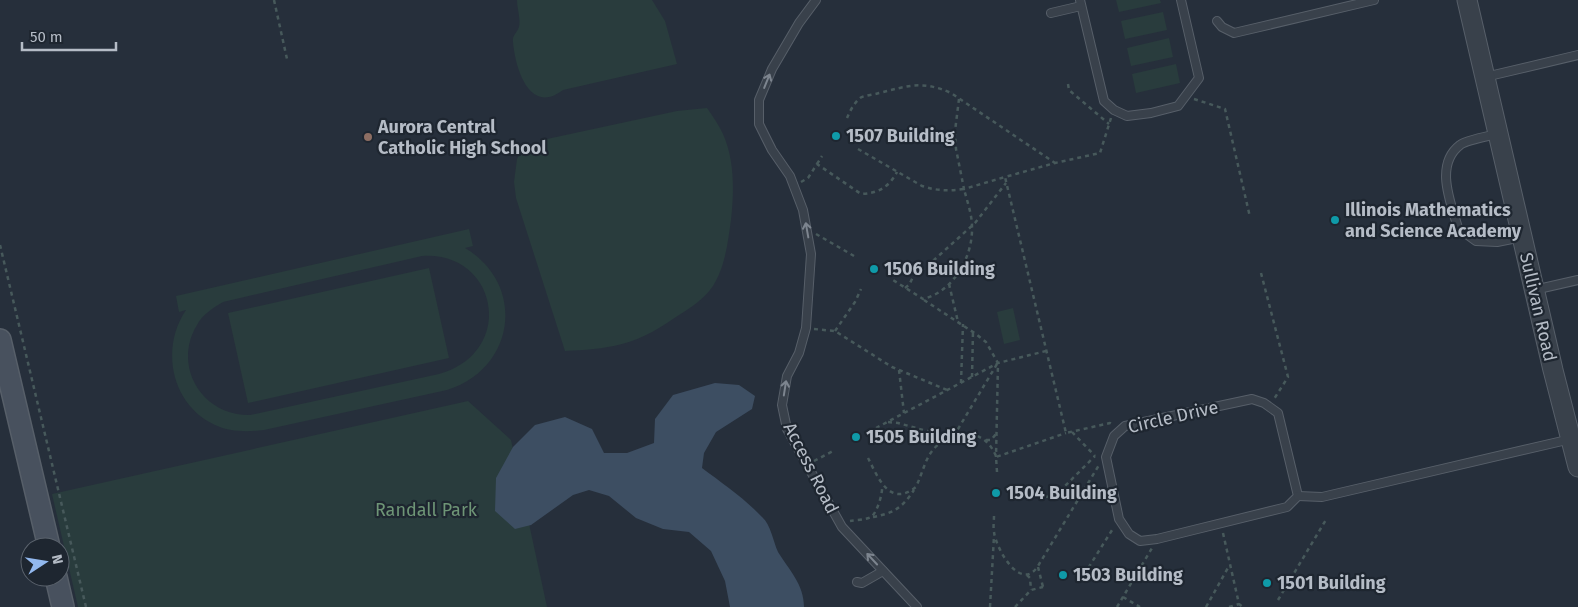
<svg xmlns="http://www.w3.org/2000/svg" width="1578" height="607" viewBox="0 0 1578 607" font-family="'Fira Sans',sans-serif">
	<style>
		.green { fill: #293c3d; fill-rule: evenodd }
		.water { fill: #3d4e62 }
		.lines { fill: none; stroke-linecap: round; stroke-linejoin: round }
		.service-casing { stroke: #575f69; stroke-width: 10 }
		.tertiary-casing { stroke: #575f69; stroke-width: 21 }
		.secondary-casing { stroke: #575f69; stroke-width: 24 }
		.path { stroke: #47595b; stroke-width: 2.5; stroke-dasharray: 4 4; stroke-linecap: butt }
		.service { stroke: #39414b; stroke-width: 8 }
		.tertiary { stroke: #39414b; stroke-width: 19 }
		.secondary { stroke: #48515e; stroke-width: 21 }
		.oneway { stroke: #7d858f }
		.culture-dot { fill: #0f9aa8; stroke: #1e2630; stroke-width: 2 }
		.education-dot { fill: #8d6e63; stroke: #1e2630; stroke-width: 2 }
		.labels { text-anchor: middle; stroke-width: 4.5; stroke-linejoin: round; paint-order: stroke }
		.poi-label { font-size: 18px; font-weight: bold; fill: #b5bcc6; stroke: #1e2630; text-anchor: start }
		.street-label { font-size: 18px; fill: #b5bcc6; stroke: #1e2630 }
		.park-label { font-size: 18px; fill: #6e9576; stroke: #1e2630 }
	</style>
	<rect width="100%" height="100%" fill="#262f3b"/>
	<g class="green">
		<path d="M517,0H652L665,21L677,64L563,90C529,116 515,67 513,42C512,35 517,33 519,27C521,20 517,8 517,0Z"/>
		<path d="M1116,0H1160L1161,3L1119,12Z"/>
		<path d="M1163,12L1167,30L1125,39L1121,21Z"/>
		<path d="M1169,38L1173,57L1131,66L1127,48Z"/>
		<path d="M1176,64L1180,83L1136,93L1132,74Z"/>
		<path d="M707,108C713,117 719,125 723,134C735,161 734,192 731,220C728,242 725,267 713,286C705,298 692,307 679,315C661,327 643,339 622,344C603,349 584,350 565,351L516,198L514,182L517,159L520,153L547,139L677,111Z"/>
		<path d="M469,229L473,246L465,248C527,285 515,369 447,390L264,430C247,432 230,432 215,425C171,405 160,348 186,310L179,312L176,296ZM422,256C498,251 517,352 439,374L250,415C202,416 172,366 197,325C203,314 213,308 223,302Z"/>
		<path d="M429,268L449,358L248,403L228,313Z"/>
		<path d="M1013,308L1020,340L1004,344L997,312Z"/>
		<path d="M468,401L511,440L547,607H78L52,494Z"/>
	</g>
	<path class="water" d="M715,383L739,385L755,396L752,409L716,432L704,453L702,468C722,483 744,498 762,517C771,525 773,541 778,552C789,570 804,584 804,607H730L725,581L711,551L689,532L663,529L636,518L609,496L589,490L573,495L531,525L515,529L495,511L496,478L513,447L535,425L565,417L592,429L604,453H627L654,443L655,419L673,395Z"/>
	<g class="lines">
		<defs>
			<g id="service">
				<path d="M816,0L799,23L772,69L759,100V124L772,150L790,176L803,210L811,254L806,328L799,353L787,376L782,405L787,429L842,527L917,607"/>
				<path d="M1080,0L1104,101L1114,110L1127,116L1151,113L1178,106L1199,78L1181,0"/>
				<path d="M1051,13L1081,6"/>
				<path d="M1217,21L1222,27L1234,33L1374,0"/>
				<path d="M1485,77L1578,55"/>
				<path d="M1497,134C1489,136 1466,140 1460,145C1434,165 1451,203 1458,228L1476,241L1497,242L1522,237"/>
				<path d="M1534,290L1578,280"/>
				<path d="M1252,399L1264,403L1278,413L1298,496L1287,507L1157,539L1140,541L1129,534L1119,519L1106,457L1114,436L1125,426Z"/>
				<path d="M1298,496L1322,497L1571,439"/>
				<path d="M857,582L862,583L883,571"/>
			</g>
			<path id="tertiary" d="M1467,0L1553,370L1578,467"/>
			<g id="secondary">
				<path d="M0,340L49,547"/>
				<path d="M56,577L63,607"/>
			</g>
		</defs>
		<use href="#service" class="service-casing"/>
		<use href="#tertiary" class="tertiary-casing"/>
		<use href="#secondary" class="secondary-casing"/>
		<g class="path">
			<path d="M274,0L287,59"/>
			<path d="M1068,84L1069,90L1109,124"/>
			<path d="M959,99L955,131L956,149L964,189L1005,177"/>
			<path d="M1194,99L1225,109L1250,217"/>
			<path d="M847,118C850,111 854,103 860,98C865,95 873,95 879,93C908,86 922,80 951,93L1055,163"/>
			<path d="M1111,118L1100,153L1055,163L1005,177L1066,433L1110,423L1113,425"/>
			<path d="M858,149L922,186C937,191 949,191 964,189C967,201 972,214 972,227C973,257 953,292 923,299L893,280"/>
			<path d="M817,164L822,156"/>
			<path d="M801,182L808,178L817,164L861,194C879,193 889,187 897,172"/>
			<path d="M816,234L854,256"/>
			<path d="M0,245L86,607"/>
			<path d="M1261,273L1288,377L1274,399"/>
			<path d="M949,284L958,322"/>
			<path d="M905,288L909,285L913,277L934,260L975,223L1006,183"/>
			<path d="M924,300L976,334L986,342L998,363L996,457"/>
			<path d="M814,329L835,331L892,367L947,390"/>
			<path d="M835,331L855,302L861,289"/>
			<path d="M899,370L904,413"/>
			<path d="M972,377L973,331"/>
			<path d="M961,383L963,324"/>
			<path d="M888,422L898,423L927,431L954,434"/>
			<path d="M876,428L998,363L1046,351"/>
			<path d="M1072,432L1095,456"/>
			<path d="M986,440H991L996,434"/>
			<path d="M996,456C987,436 975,433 955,434L997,364"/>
			<path d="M868,458C878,477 889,508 916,487C928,460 925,449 955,434"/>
			<path d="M814,461L835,450"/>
			<path d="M997,472L996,457L1066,433"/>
			<path d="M1020,496L1106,498"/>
			<path d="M1054,497L1095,456"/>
			<path d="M994,516C994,521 993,527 994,532C996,549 1021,593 1038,566L1099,465"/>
			<path d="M873,517C894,513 902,508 914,490"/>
			<path d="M850,521C856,520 865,520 871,517C877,513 883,493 882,486"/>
			<path d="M1223,533L1239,604L1243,607"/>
			<path d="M1038,567L1043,587"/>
			<path d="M1027,575L1030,578L1031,590"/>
			<path d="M1080,581L1114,527"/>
			<path d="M1123,597L1140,607"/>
			<path d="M1278,600L1327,518"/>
			<path d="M990,607L994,536"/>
			<path d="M1015,607L1031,590L1043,587L1046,589"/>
			<path d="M1117,607L1152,548"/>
			<path d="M1206,607L1229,566"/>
			<path d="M1229,607L1239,604"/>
		</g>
		<use href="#service" class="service"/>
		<use href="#tertiary" class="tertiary"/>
		<use href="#secondary" class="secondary"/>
	</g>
	<defs><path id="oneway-shaft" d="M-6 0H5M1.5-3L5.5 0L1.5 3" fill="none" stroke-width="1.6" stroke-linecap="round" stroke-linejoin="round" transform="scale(1.25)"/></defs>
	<g class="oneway">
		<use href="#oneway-shaft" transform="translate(767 81) rotate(-68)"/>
		<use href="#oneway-shaft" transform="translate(807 230) rotate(-100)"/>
		<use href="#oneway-shaft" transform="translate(785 388) rotate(-81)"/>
		<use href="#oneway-shaft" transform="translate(872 559) rotate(-133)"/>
	</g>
	<g class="culture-dot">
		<circle cx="836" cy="136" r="5"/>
		<circle cx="1335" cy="220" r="5"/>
		<circle cx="874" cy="269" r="5"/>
		<circle cx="856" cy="437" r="5"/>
		<circle cx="996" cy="493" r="5"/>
		<circle cx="1063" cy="575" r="5"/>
		<circle cx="1267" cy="583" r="5"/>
	</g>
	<circle class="education-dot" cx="368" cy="137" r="5"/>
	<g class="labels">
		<g class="poi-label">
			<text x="378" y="133">Aurora Central<tspan x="378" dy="21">Catholic High School</tspan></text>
			<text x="846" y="142">1507 Building</text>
			<text x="1345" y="216">Illinois Mathematics<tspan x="1345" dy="21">and Science Academy</tspan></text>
			<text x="884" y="275">1506 Building</text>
			<text x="866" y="443">1505 Building</text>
			<text x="1006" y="499">1504 Building</text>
			<text x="1073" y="581">1503 Building</text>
			<text x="1277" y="589">1501 Building</text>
		</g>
		<g class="street-label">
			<text transform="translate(1538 307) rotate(77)" y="6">Sullivan Road</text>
			<text transform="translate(1173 417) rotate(-13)" y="6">Circle Drive</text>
			<text transform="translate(811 468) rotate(63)" y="6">Access Road</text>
		</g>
		<g class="park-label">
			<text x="426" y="516">Randall Park</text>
		</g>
	</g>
	<g transform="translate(45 562) rotate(78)"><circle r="24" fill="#1e2630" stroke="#5a626c"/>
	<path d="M0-4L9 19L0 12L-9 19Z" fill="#92b8ee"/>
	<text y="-8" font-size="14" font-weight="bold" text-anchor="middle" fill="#b5bcc6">N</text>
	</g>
	<path d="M22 42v8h94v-8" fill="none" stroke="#b5bcc6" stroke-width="2.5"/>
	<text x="30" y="42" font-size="15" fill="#b5bcc6" stroke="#1e2630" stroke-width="4" paint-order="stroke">50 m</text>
</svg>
